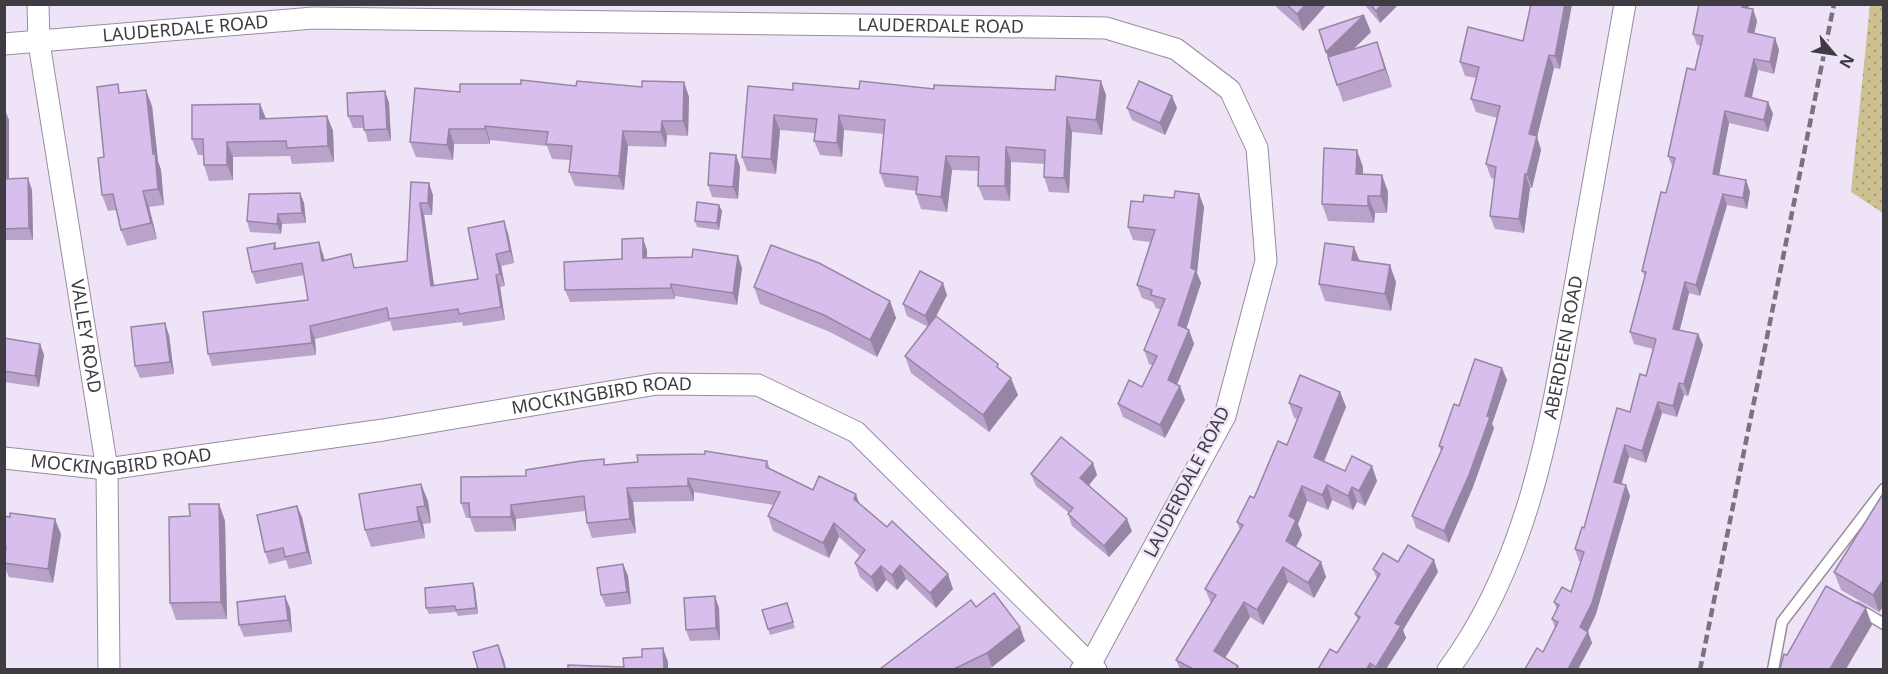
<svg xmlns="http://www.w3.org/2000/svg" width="1888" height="674" viewBox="0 0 1888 674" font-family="'Noto Sans',sans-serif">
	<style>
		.grass { fill: url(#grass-dots) }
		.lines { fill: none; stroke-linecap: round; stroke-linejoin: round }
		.lane-casing { stroke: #978d9f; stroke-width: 13 }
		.street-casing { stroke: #978d9f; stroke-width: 23 }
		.lane { stroke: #fff; stroke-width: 10 }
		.street { stroke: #fff; stroke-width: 21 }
		.rail { stroke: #79737f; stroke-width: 4.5; stroke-dasharray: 9 4.5; stroke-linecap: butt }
		.wall { fill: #baa3cb }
		.shaded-wall { fill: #9785a5 }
		.building { fill: #d8beec; stroke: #9785a5; stroke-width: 1.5 }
		.labels { text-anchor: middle; stroke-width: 5; stroke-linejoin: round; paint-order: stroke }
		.street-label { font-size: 18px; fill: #3f3b43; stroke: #eee3f7 }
	</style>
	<defs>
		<pattern id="grass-dots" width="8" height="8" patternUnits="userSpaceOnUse" patternTransform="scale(1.5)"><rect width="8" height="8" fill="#cdc091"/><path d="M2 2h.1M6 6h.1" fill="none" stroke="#a89d78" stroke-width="1.8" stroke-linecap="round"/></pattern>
	</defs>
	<rect width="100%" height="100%" fill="#eee3f7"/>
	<path class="grass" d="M1870,5H1883V213L1851,192Z"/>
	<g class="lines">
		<defs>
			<g id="lane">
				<path d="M1857,608L1884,624"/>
				<path d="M1773,670L1782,622L1884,489"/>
			</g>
			<g id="street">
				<path id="s1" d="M38,4L39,43L107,469L109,670"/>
				<path id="s2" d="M4,44L313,18L1106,28L1176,49L1230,90L1257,148L1266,261L1225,416L1090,665L1081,670"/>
				<path id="s3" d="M4,458L107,469L383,430L657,384L758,385L856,432L1096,670"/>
				<path id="s4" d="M1448,670C1531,558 1551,419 1575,286C1592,192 1608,98 1625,4"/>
			</g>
		</defs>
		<use href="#lane" class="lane-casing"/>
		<use href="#street" class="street-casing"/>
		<use href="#lane" class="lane"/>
		<use href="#street" class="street"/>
		<path class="rail" d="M1700,670L1834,4"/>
	</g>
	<g class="wall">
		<path d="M1273,4H1327L1303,31Z"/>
		<path d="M1364,4H1399L1380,23Z"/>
		<path d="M1572,4L1560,69L1554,68L1537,137L1541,150L1532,188H1530L1524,233L1495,229L1490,216L1494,179L1491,178L1486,164L1497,118L1476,112L1471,99L1476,78L1465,76L1460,62L1523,41Z"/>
		<path d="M1748,8L1757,21L1754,33L1775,38L1779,50L1774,74L1758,70L1752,98L1768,102L1773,114L1768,132L1729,123L1719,175L1746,180L1750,192L1747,209L1727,205L1700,296L1689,293L1680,330L1698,334L1703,345L1688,396L1684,395L1677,417L1662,413L1646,463L1629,457L1621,484L1626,485L1630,496L1596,614L1588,632L1592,643L1578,669H1525L1543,652L1555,628L1552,619L1557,610L1554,602L1571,592L1581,561H1579L1575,549L1630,412L1646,376L1653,349L1634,344L1630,332L1645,277L1642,271L1666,193L1673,168L1668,156L1695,70L1701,46L1697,45L1693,34Z"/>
		<path d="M1319,30L1371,32L1353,49L1377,42L1392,87L1343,102Z"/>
		<path d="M684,82L689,97L688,136L667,135L666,147L628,146L624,190L575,186L569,172L570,160L552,159L547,146L490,140V144H454L453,160L416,157L410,142L460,92L576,86L642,87Z"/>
		<path d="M859,89H934L1106,95L1102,135L1072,132L1069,193L1049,192L1044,177L1045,164L1011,162L1010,201L984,200L978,186L979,171L952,170L947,212L921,209L916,194L917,191L885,187L880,173L884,134L844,130L842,157L820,155L814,141L815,133L780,130L776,174L747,171L742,157L793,90Z"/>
		<path d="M385,91L389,103L391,141L368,142L364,128H353L348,116Z"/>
		<path d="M121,93L152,106L158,161L161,170L164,205L149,207L157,239L127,246L121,230L117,210L108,211L102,195L104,157Z"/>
		<path d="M260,104L266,119L327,116L333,131L334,162L292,164L290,156L233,157V180L209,181L204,165L203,155H198L192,139Z"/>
		<path d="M4,108L9,120V179L32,190L33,240H5L4,238Z"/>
		<path d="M1127,108H1177L1165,135L1132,120Z"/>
		<path d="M736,155L740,167L738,199L712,197L708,185Z"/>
		<path d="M1363,167V174L1382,175L1388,192L1387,213H1375L1374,223L1328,221L1322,204Z"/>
		<path d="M411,182L433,195L432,215H424L434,286L478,279L508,233L514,263L501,266L505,286L500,287L505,320L463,326L462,322L393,331L390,321L315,339L316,355L212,366L208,354L308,300L304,275L256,284L252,272L275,243L277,249L323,254L325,261L356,268L407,261Z"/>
		<path d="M300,193L304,203L306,223L282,224L281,234L250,232L247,221Z"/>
		<path d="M1199,194L1204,207L1197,273L1201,283L1186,329L1189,330L1194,344L1177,384L1185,400L1165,438L1123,417L1118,404L1142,387L1152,365L1149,364L1144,350L1161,310L1156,308L1153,302L1142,298L1137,285L1150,242L1133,240L1128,227L1143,202Z"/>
		<path d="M722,211L719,230L697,227L695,221Z"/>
		<path d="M647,250V258L742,268L737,305L675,296V299L570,302L565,290L622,259Z"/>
		<path d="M1359,260L1396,282L1391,311L1325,301L1319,284Z"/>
		<path d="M754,287L890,301L896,318L877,357L830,332L760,304Z"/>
		<path d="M947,295L936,316L1000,369L1018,395L989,432L911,373L905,356L928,327L907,316L903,304Z"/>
		<path d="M169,335L174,374L140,378L135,366Z"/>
		<path d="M4,338L40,344L44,355L39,387L4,382Z"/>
		<path d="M1507,380L1492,424L1494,428L1473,487L1449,543L1416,528L1412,516L1441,451L1439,446L1459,406Z"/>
		<path d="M1340,392L1346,407L1324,462L1345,471L1372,466L1377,481L1365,506L1357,502L1353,510L1332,500L1328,510L1307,501L1298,524L1302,535L1296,547L1321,562L1326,577L1314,598L1288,582L1263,625L1250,617L1225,658L1238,666L1239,669H1180L1176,660L1211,603L1205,589L1240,530L1237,522L1254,498L1287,445L1297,419L1294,418L1289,403Z"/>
		<path d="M767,461L770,469L813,490L859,504L953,589L936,608L906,579L897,590L886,580L877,592L860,577L855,563L860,556L839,537L829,558L773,531L768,516L774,505L694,492V501L633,502L636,533L592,538L587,523L585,511L516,519V531L475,532L470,518H466L461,503L526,476L606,465Z"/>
		<path d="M1093,463L1097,475L1089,485L1132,531L1109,557L1072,526L1068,514L1069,513L1036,486L1031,474Z"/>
		<path d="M1884,492V606L1879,612L1841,590L1834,572Z"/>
		<path d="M428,501L431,523L423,524L425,538L371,547L365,530Z"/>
		<path d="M219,504L225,521L227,619L176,620L170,603Z"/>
		<path d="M4,516L61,534L53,583L9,577L4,566Z"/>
		<path d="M302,517L312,564L289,569L286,560L269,564L265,552Z"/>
		<path d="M1398,562L1438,572L1403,630L1406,638L1386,669H1318L1337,653L1358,620L1355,614L1377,579L1373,569Z"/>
		<path d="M623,564L628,576L631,604L606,607L601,595Z"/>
		<path d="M473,583L475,589L478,614L458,616L456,612L429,614L426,608Z"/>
		<path d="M787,603L795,628L770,635L762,610Z"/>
		<path d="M976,607L1025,641L992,667L987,669H880Z"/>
		<path d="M290,608L292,632L244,637L239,625Z"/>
		<path d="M719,608L720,640L690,641L686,630Z"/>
	</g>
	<g class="shaded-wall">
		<path d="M1306,4H1327L1303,31L1297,14Z"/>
		<path d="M1382,4H1399L1380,23L1376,11Z"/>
		<path d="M1565,4H1572L1560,69L1555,56Z"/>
		<path d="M1742,4H1749L1746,19L1742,7Z"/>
		<path d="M1753,9L1757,21L1752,44L1748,32Z"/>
		<path d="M1364,15L1371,32L1333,69L1326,52Z"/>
		<path d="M1775,38L1779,50L1774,74L1770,62Z"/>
		<path d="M1377,42L1383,59L1392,87L1385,69Z"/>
		<path d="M1549,55L1554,68L1537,137L1541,150L1532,188L1527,175L1529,134Z"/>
		<path d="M1754,59L1758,70L1749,108L1745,96Z"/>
		<path d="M1101,81L1106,95L1102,135L1096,120Z"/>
		<path d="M684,82L689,97L688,136L683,121Z"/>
		<path d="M146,90L152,106L158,161L161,170L164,205L158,189L153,154Z"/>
		<path d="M385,91L389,103L391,141L387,129Z"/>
		<path d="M1172,96L1177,108L1165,135L1160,123Z"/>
		<path d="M1768,102L1773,114L1768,132L1764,120Z"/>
		<path d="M260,104L266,119H260Z"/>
		<path d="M4,108L9,120V186L4,175Z"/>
		<path d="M1725,111L1729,123L1717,186L1713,174Z"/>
		<path d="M774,115L780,130L776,174L771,159Z"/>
		<path d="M839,115L844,130L842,157L837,143Z"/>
		<path d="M327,116L333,131L334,162L328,146Z"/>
		<path d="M1067,117L1072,132L1069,193L1064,178Z"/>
		<path d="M662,121L667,135L666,147L661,132Z"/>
		<path d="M485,126L490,140V144L485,129Z"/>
		<path d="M449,129L454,144L453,160L447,145Z"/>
		<path d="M623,131L628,146L624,190L619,176Z"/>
		<path d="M227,142L233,157V180L227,165Z"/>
		<path d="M1006,147L1011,162L1010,201L1005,186Z"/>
		<path d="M1357,150L1363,167L1362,191L1356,174Z"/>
		<path d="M736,155L740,167L738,199L733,187Z"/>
		<path d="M946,156L952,170L947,212L941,197Z"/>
		<path d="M1525,174L1530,188L1524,233L1519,219Z"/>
		<path d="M1382,175L1388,192L1387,213L1381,196Z"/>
		<path d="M28,178L32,190L33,240L29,228Z"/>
		<path d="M1746,180L1750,192L1747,209L1743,198Z"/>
		<path d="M429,183L433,195L432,215L428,203Z"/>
		<path d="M143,191L149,207L157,239L151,223Z"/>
		<path d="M300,193L304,203L306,223L302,213Z"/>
		<path d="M1199,194L1204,207L1197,273L1201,283L1183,339L1178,325L1191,268Z"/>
		<path d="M1723,194L1727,205L1700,296L1696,285Z"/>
		<path d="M1368,196L1375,213L1374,223L1368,206Z"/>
		<path d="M420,203L424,215L436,299L431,286Z"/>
		<path d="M719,205L722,211L719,230L717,223Z"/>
		<path d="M278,214L282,224L281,234L277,224Z"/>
		<path d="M504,221L508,233L514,263L510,251Z"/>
		<path d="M643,238L647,250V270L643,258Z"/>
		<path d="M319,242L323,254L327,273L322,261Z"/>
		<path d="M1354,247L1361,264L1352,260Z"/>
		<path d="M496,254L501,266L505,286L500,274Z"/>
		<path d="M738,256L742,268L737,305L733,293Z"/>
		<path d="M1390,265L1396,282L1391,311L1385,294Z"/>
		<path d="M496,275L500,287L505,320L501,307Z"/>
		<path d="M1685,282L1689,293L1677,340L1673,329Z"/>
		<path d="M943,283L947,295L930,328L925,316Z"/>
		<path d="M671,284L675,296V299L671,288Z"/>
		<path d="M890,301L896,318L877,357L870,340Z"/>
		<path d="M165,323L169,335L174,374L170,362Z"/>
		<path d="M310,326L315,339L316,355L312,343Z"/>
		<path d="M1189,330L1194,344L1173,394L1168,380Z"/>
		<path d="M1698,334L1703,345L1688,396L1684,384Z"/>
		<path d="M40,344L44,355L39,387L35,376Z"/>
		<path d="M1502,368L1507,380L1492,424L1494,428L1473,487L1449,543L1444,531L1487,416Z"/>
		<path d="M1011,378L1018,395L989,432L983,415Z"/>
		<path d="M1679,383L1684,395L1677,417L1673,406Z"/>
		<path d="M1180,386L1185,400L1165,438L1160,425Z"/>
		<path d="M1340,392L1346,407L1319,472L1314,457Z"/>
		<path d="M1658,402L1662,413L1646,463L1642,451Z"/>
		<path d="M1625,445L1629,457L1619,493L1614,482Z"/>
		<path d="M1093,463L1097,475L1085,490L1080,478Z"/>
		<path d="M1372,466L1377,481L1365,506L1359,491Z"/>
		<path d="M688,478L694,492V501L688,486Z"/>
		<path d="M421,484L428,501L431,523L425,506Z"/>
		<path d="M1327,485L1332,500L1328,510L1322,495Z"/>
		<path d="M1626,485L1630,496L1596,614L1584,639L1580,627Z"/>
		<path d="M1302,486L1307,501L1298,524L1302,535L1291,556L1286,541L1289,516Z"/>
		<path d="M1352,487L1357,502L1353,510L1348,496Z"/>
		<path d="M627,488L633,502L636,533L630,519Z"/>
		<path d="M856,494L861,509L854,499Z"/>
		<path d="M219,504L225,521L227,619L221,602Z"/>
		<path d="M511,505L516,519V531L511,517Z"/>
		<path d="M297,506L302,517L312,564L307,552Z"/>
		<path d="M417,507L423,524L425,538L419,521Z"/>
		<path d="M55,519L61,534L53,583L48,569Z"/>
		<path d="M1127,519L1132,531L1109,557L1104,546Z"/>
		<path d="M834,523L839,537L829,558L823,543Z"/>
		<path d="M1434,560L1438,572L1403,630L1406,638L1386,669H1377L1376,667L1395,623Z"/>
		<path d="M1321,562L1326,577L1314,598L1308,583Z"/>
		<path d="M623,564L628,576L631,604L627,592Z"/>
		<path d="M900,565L906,579L897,590L892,575Z"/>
		<path d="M881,566L886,580L877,592L871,577Z"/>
		<path d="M1283,567L1288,582L1263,625L1257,610Z"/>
		<path d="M948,574L953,589L936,608L930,593Z"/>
		<path d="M1884,579V606L1879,612L1873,595Z"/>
		<path d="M473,583L475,589L478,614L476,608Z"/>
		<path d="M285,596L290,608L292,632L288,620Z"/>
		<path d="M715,596L719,608L720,640L716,628Z"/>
		<path d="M1244,602L1250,617L1220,666L1214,651Z"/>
		<path d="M1866,608L1872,625L1846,669H1830Z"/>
		<path d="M1020,627L1025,641L992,667L987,653Z"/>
		<path d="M1588,632L1592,643L1578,669H1568Z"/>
		<path d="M498,645L504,660L506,669H505Z"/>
		<path d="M663,648L668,662V669H664Z"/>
		<path d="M1370,663L1372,669H1367Z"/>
	</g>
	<g class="building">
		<path d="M1286,4H1306L1297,14Z"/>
		<path d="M1370,4H1382L1376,11Z"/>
		<path d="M1531,4H1565L1555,56L1549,55L1529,134L1537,136L1527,175L1525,174L1519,219L1490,216L1496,167L1486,164L1500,106L1471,99L1479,67L1460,62L1468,27L1523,41Z"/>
		<path d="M1699,4H1742V7L1753,9L1748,32L1775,38L1770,62L1754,59L1745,96L1768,102L1764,120L1725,111L1713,174L1746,180L1743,198L1723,194L1696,285L1685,282L1673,329L1698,334L1684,384L1679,383L1673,406L1658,402L1642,451L1625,445L1614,482L1626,485L1592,603L1580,627L1588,632L1568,669H1525L1537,648L1543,652L1558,622L1552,619L1559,605L1554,602L1562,587L1571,592L1584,552L1575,549L1582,527L1584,528L1617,408L1630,412L1640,374L1646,376L1656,339L1630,332L1646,272L1642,271L1661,192L1666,193L1675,158L1668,156L1687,68L1695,70L1703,36L1693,34Z"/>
		<path d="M1364,15L1326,52L1319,30Z"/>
		<path d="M1377,42L1385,69L1337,85L1328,57Z"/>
		<path d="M1056,76L1101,81L1096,120L1067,117L1064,178L1044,177L1045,150L1006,147L1005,186H978L979,157L946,156L941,197L916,194L918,177L880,173L885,120L839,115L837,143L814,141L817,119L774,115L771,159L742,157L748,86L793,90V83L859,89L860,81L934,89V85L1055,90Z"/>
		<path d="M521,80L576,86L577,81L642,87V81L684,82L683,121H662L661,132L623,131L619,176L569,172L572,146L546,144L548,132L485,126V129H449L447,145L410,142L415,88L460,92V84H521Z"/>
		<path d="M1139,81L1172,96L1160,123L1127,108Z"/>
		<path d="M118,84L119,93L146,90L153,154L155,153L158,189L143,191L151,223L121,230L113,194L102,195L98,158L104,157L97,87Z"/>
		<path d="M385,91L387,129L364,130L363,116H348L347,93Z"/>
		<path d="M260,104V119L327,116L328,146L287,148L286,141L227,142V165H204L203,139H192V105Z"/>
		<path d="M1324,148L1357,150L1356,174L1382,175L1381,196H1368V206L1322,204Z"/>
		<path d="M710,153L736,155L733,187L708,185Z"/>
		<path d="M28,178L29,228L4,229V179Z"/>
		<path d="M411,182L429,183L428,203H420L431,286L478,279L468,228L504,221L510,251L496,254L500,274L496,275L501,307L459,314L458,309L389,319L387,308L310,326L312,343L208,354L203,312L308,300L302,263L252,272L247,248L275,243L274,249L319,242L322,261L351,254L354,268L407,261Z"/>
		<path d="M1175,191L1199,194L1191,268L1196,270L1178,325L1189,330L1168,380L1180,386L1160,425L1118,404L1129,380L1142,387L1157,356L1144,350L1165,299L1151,295L1152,290L1137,285L1155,230L1128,227L1131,201L1143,202L1144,195L1174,198Z"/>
		<path d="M300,193L302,213L278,214L277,224L247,221L249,194Z"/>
		<path d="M697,202L719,205L717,223L695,221Z"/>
		<path d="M643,238V258L692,257L693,249L738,256L733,293L671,284V288L565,290L564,262L622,259V239Z"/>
		<path d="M1325,243L1354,247L1352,260L1390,265L1385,294L1319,284Z"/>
		<path d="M771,245L819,263L890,301L870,340L824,315L754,287Z"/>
		<path d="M920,271L943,283L925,316L903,304Z"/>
		<path d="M936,316L998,364L997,367L1011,378L983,415L905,356Z"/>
		<path d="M165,323L170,362L135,366L131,327Z"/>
		<path d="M4,338L40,344L35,376L4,371Z"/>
		<path d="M1475,359L1502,368L1487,416L1490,417L1469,475L1444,531L1412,516L1443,447L1439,446L1454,404L1459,406Z"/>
		<path d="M1300,375L1340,392L1314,457L1345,471L1352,456L1372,466L1359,491L1352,487L1348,496L1327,485L1322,495L1302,486L1289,516L1296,520L1286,541L1321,562L1308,583L1283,567L1257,610L1244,602L1214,651L1238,666L1236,669H1193L1176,660L1216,595L1205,589L1243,525L1237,522L1250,496L1254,498L1278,441L1287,445L1302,408L1289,403Z"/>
		<path d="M1061,437L1093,463L1080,478L1127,519L1104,546L1068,514L1073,508L1031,474Z"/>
		<path d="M705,451L767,461L766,467L813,490L819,476L856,494L854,499L887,527L892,521L948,574L930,593L900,565L892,575L881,566L871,577L855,563L865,550L834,523L823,543L768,516L780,492L688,478V486L627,488L630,519L587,523L584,496L511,505V517H470L469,503H461V477L526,476V470L581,461L604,459V465L638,462L637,455L705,454Z"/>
		<path d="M421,484L425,506L417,507L419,521L365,530L359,494Z"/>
		<path d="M1884,492V579L1873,595L1834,572Z"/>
		<path d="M189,504H219L221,602L170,603L169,517L190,516Z"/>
		<path d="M297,506L307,552L285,557L283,548L265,552L257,515Z"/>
		<path d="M10,513L55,519L48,569L4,563L6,546L4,545V516L10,517Z"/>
		<path d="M1408,545L1434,560L1395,623L1401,626L1376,667L1370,663L1367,669H1318L1330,649L1337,653L1360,617L1355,614L1380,574L1373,569L1383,553L1398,562Z"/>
		<path d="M623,564L627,592L601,595L597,568Z"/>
		<path d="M473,583L476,608L456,610L455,606L426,608L425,588Z"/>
		<path d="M1826,586L1866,608L1830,669H1780L1784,654L1787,655Z"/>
		<path d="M994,593L1020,627L987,653L954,669H880L971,600L976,607Z"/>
		<path d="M285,596L288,620L239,625L237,602Z"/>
		<path d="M715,596L716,628L686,630L684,598Z"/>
		<path d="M787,603L793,622L768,629L762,610Z"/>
		<path d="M498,645L505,669H478L473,652Z"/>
		<path d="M663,648L664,669H568V665L624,667L623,658L642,657V649Z"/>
	</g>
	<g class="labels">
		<g class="street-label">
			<text dy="6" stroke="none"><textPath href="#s2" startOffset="938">LAUDERDALE ROAD</textPath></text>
			<text dy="6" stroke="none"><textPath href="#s2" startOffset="182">LAUDERDALE ROAD</textPath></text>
			<text dy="6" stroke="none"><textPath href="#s1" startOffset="336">VALLEY ROAD</textPath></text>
			<text dy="6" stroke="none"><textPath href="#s4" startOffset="346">ABERDEEN ROAD</textPath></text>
			<text dy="6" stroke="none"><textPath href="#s3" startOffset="604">MOCKINGBIRD ROAD</textPath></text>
			<text dy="6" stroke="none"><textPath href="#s3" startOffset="118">MOCKINGBIRD ROAD</textPath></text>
			<text transform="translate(1187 482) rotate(-63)" y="6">LAUDERDALE ROAD</text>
		</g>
	</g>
	<rect width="1888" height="674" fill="none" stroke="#3f3b43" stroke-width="12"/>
	<g transform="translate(1834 54) rotate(119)" stroke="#eee3f7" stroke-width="4.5" paint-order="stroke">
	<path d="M0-4.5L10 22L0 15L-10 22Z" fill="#3f3b43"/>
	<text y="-9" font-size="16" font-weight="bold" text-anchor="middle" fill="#3f3b43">N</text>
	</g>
</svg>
